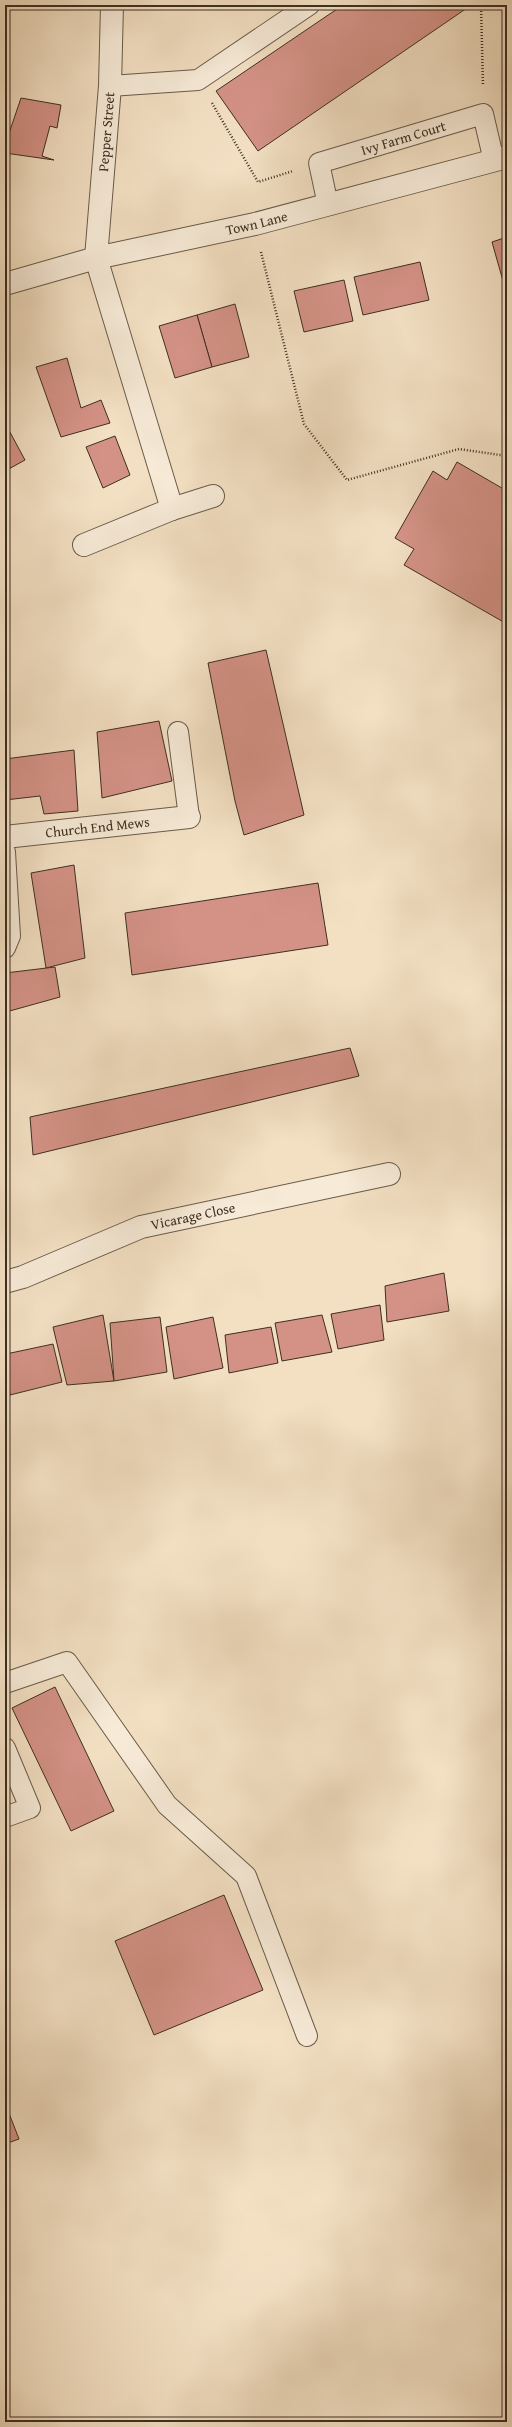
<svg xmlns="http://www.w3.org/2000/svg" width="512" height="2427" viewBox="0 0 512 2427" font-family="'Gentium Book Plus',serif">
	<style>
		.building { fill: #d49286; stroke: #3d2f22 }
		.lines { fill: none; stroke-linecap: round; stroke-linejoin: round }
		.service-casing { stroke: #6a5b4a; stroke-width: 22 }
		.minor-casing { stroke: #6a5b4a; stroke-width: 24 }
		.tertiary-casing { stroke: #6a5b4a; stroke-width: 24 }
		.path { stroke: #3d2f22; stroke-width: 2.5; stroke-dasharray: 1 2; stroke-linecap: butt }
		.service { stroke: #f7ebd8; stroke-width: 20 }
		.minor { stroke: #f7ebd8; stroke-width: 22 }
		.tertiary { stroke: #f7ebd8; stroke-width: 22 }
		.labels { text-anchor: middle; stroke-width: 3; stroke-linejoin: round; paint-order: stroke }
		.street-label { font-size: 14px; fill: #3d2f22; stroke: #f7ebd8 }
	</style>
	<rect width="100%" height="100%" fill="#f3e0c3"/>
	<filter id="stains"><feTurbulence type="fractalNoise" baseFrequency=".005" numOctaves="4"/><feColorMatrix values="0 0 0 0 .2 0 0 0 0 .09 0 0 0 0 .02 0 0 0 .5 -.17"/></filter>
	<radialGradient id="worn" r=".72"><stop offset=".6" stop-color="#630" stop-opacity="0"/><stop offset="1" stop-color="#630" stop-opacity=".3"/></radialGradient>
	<g class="building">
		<path d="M343,5H465L467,8L258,151L216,91Z"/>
		<path d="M21,98L61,105L57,128L50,126L42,156L54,160L5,153V145Z"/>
		<path d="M507,237V295L492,242Z"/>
		<path d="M420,262L429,300L363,315L354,277Z"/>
		<path d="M344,280L353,321L304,332L294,291Z"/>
		<path d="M235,304L249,357L212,367L197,315Z"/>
		<path d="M197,315L212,367L175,378L159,326Z"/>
		<path d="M67,358L81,408L101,400L110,423L61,437L36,367Z"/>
		<path d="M5,423L25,460L5,471Z"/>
		<path d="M115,436L130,475L103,488L86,447Z"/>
		<path d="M457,462L507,491V624L404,565L414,549L395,538L433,471L447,480Z"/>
		<path d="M266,650L304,815L244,835L235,801L208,663Z"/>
		<path d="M159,721L172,781L102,798L97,732Z"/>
		<path d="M74,750L78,811L44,814L40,796L5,800V759Z"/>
		<path d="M74,865L85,958L46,968L31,873Z"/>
		<path d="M318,883L328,945L132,975L125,913Z"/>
		<path d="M55,967L60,997L6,1012L5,973Z"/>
		<path d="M350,1048L359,1076L33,1155L30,1117Z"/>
		<path d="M444,1273L449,1311L387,1322L385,1286Z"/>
		<path d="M380,1305L384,1340L338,1349L331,1314Z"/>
		<path d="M103,1315L114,1381L67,1385L53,1327Z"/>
		<path d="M322,1315L332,1352L282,1361L275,1323Z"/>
		<path d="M160,1317L167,1372L114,1381L110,1323Z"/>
		<path d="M213,1317L223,1368L174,1379L166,1327Z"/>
		<path d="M271,1327L278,1363L229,1373L225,1335Z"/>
		<path d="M53,1344L62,1382L10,1395L6,1354Z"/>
		<path d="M55,1687L114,1811L71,1831L12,1708Z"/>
		<path d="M224,1895L263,1990L154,2035L115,1941Z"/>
		<path d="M5,2103L19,2139L5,2144Z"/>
	</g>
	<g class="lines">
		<defs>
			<g id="service">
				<path d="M110,86L198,80L309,5"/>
				<path id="s1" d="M328,205L319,163L483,114L494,161"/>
				<path d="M178,732L189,817"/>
				<path d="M5,852L10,936L5,948"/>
				<path d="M5,1683L67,1662L167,1805L246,1876L307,2036"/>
				<path d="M5,1748L30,1808L5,1817"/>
			</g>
			<g id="minor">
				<path d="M172,509L213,496"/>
				<path id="s2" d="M84,545L172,509L96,258L110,86L112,5"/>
				<path id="s3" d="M5,837L189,817"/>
				<path id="s4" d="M5,1282L23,1277L141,1227L389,1174"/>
			</g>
			<g id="tertiary">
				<path id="s5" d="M5,284L96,258L255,224L507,157"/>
			</g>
		</defs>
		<use href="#service" class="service-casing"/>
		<use href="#minor" class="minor-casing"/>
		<use href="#tertiary" class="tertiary-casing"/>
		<g class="path">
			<path d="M481,5L483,86"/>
			<path d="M212,103L258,182L293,171"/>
			<path d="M261,252L304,424L347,480L459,449L507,456"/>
		</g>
		<use href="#service" class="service"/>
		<use href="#minor" class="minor"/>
		<use href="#tertiary" class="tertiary"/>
	</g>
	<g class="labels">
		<g class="street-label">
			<text dy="5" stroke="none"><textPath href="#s2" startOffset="484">Pepper Street</textPath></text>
			<text dy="5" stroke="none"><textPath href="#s1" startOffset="131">Ivy Farm Court</textPath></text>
			<text dy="5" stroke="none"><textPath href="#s5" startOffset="259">Town Lane</textPath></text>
			<text dy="5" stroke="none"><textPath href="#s3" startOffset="93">Church End Mews</textPath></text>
			<text dy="5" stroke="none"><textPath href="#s4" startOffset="200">Vicarage Close</textPath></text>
		</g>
	</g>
	<rect width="512" height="2427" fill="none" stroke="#f3e0c3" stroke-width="20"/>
	<rect x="6" y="6" width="500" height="2415" fill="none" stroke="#3d2f22" stroke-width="2"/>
	<rect x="10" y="10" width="492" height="2407" fill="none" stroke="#3d2f22"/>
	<rect width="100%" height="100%" filter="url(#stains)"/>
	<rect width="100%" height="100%" fill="url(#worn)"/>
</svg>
